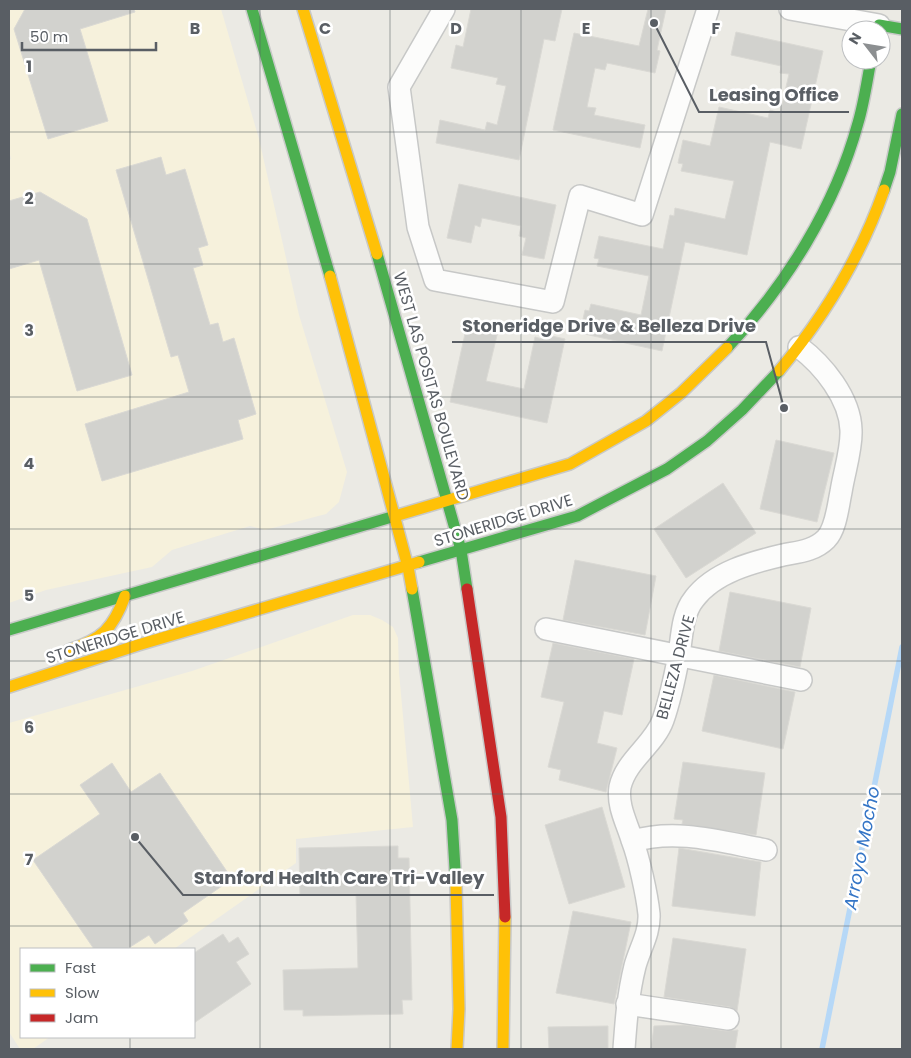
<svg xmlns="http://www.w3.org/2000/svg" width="911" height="1058" viewBox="0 0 911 1058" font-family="Poppins,sans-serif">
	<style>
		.commercial { fill: #f6f1dc }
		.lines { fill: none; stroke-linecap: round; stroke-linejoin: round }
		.stream { stroke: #b6d8f7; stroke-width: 5.5 }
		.building { fill: #d2d2ce; stroke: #dad9d4 }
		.street-casing { stroke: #c7c8c7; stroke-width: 24 }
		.fast-casing { stroke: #c8c9c8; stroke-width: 14 }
		.slow-casing { stroke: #c8c9c8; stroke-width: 14 }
		.jam-casing { stroke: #c8c9c8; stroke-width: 14 }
		.street { stroke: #fcfcfb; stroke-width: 21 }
		.fast { stroke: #4caf50; stroke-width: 11 }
		.slow { stroke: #ffc107; stroke-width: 11 }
		.jam { stroke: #c62828; stroke-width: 11 }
		.grid { fill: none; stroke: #595e64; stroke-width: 1; stroke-opacity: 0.55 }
		.labels { text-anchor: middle; stroke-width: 5; stroke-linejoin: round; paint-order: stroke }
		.street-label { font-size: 16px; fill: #595e64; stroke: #fff }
		.water-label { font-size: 18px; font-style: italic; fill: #3475c6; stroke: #fff }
		.grid-label { font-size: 16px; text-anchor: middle; font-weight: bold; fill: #595e64; stroke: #fff; stroke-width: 5; stroke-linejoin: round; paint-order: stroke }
		.leader { fill: none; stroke: #595e64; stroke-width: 2 }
		.callout-dot { fill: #595e64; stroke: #fff; stroke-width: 2 }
		.callout-label { font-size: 18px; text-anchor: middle; font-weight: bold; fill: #595e64; stroke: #fff; stroke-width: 5; stroke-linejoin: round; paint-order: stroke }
	</style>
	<rect width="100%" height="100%" fill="#ebeae4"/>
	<g class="commercial">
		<path d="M9,9H221L259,139L299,315L347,472L339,502L326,514L265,530L250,526L172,550L152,567L46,590L9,603V160L11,159L9,151Z"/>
		<path d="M353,615H370L382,620L393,627L398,638L399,672L413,827L296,839V863L174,949H21V1037H50L33,1049H20L9,1032V723L192,671Z"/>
	</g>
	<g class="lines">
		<path class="stream" d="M822,1049L902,647"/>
	</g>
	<g class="building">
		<path d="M25,9H134L135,12L80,29L108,121L48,139L14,29Z"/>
		<path d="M471,9H562L555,41L544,39L519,160L436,143L440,120L485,130L487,122L497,125L506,86L496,84L498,78L451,68L456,45L463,47Z"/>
		<path d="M648,9H666L657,50L660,51L655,73L607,63L605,70L595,68L587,107L596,108L594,115L645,125L640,148L553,130L574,33L639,46Z"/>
		<path d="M736,32L823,51L801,149L770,142L747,255L685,242L662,351L580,333L585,310L589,311L591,304L641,315L649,276L597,266L599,259L594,258L599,236L663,249L670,215L674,216L675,208L725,219L734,181L681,171L683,164L678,163L683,140L710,146L719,107L768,118L770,110L780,113L789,74L780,73L781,66L731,55Z"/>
		<path d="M161,157L166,175L185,169L208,245L198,248L203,265L193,268L210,325L218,323L223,342L234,338L256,414L238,420L243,439L102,481L85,424L189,392L178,355L171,357L116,170Z"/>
		<path d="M459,184L556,205L544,259L522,255L526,238L519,236L521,226L482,218L480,227L475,225L471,243L447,238Z"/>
		<path d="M40,192L87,219L132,375L77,391L39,260L9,269V201Z"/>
		<path d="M468,320L491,326L490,329L498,331L486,381L524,389L535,337L542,339L543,334L565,339L547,423L450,402Z"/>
		<path d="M776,440L834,453L817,522L760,509Z"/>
		<path d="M723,483L756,533L686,578L654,529Z"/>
		<path d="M575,560L656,576L645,635L563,620Z"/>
		<path d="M730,592L811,608L800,667L719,651Z"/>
		<path d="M553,643L634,659L622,715L604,711L597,743L617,748L606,792L559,780L561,770L548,767L564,702L541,697Z"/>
		<path d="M714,675L795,692L783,749L702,731Z"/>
		<path d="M683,762L765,773L756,835L682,824L683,820L674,819Z"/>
		<path d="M112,763L131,792L160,773L232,879L183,913L188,921L155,944L149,935L127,949H94L33,860L100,814L80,785Z"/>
		<path d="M602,807L625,887L569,904L545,825Z"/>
		<path d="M398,846V858H409L412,1000H402L403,1014L303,1016V1010H284L283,970L358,968L356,894L300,895L299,848Z"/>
		<path d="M679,848L761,862L755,916L672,906Z"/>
		<path d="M573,911L631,922L614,1004L556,993Z"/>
		<path d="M223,934L229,943L238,937L249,954L236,962L251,984L194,1023V953Z"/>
		<path d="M673,938L746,949L737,1011L730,1007L664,997Z"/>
		<path d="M685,1025L726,1031L738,1030L735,1049H651L654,1026Z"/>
		<path d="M608,1026V1049H549L548,1027Z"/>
	</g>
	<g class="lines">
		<defs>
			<g id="street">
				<path d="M444,9L399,87L418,227L435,280L553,302L580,196L642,215L708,9"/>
				<path d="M790,9L879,25"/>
				<path d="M546,629L801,680"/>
				<path d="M633,841C677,828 722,842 766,850"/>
				<path d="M627,1004L728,1019"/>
				<path d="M624,1049C626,1021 628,994 635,966C640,948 650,933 649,914C647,895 639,858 632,840C627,823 617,806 620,787C626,760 654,745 663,720C670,700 675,676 679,655C682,636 682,614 694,599C714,572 753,562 783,555C798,552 814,551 826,539C836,529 838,506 841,492C844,472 852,449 851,430C850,398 823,365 799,347"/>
			</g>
			<g id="fast">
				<path d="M252,9L330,276"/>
				<path d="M879,25L902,29"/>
				<path d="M884,190L890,172L902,114"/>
				<path d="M377,254L461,550L467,589"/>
				<path d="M727,348C786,285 835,207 858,123C864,103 867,81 871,60"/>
				<path d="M419,562L577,516L667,469L707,441L742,410L779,371"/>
				<path d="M412,589L452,820L456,885"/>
				<path d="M9,630L395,516"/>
			</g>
			<g id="slow">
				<path d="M303,9L377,254"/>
				<path d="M330,276L408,567L412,589"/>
				<path d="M779,371C823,318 861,256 884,190"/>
				<path d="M395,516L570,464L646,421L681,393L727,348"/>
				<path d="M69,650C102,639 113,629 125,596"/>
				<path d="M9,687L138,645L419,562"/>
				<path d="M456,885L459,1009L457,1049"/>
				<path d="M503,1049L505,917"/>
			</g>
			<path id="jam" d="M467,589L501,817L505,917"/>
		</defs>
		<use href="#street" class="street-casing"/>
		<use href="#fast" class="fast-casing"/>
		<use href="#slow" class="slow-casing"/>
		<use href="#jam" class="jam-casing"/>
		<use href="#street" class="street"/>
		<use href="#fast" class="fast"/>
		<use href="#slow" class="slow"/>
		<use href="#jam" class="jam"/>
	</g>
	<path class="grid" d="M130,9V949M260,9V1049M390,9V1049M521,9V1049M651,9V1049M781,9V1049M9,132H902M9,264H902M9,397H902M9,529H902M9,661H902M9,794H902M9,926H902M130,1037V1049"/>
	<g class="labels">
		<g class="street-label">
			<text transform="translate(432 386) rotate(74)" y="6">WEST LAS POSITAS BOULEVARD</text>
			<text transform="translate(503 520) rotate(-17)" y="6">STONERIDGE DRIVE</text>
			<text transform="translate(115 637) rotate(-17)" y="6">STONERIDGE DRIVE</text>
			<text transform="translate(675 667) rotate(-75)" y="6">BELLEZA DRIVE</text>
		</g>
		<g class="water-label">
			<text transform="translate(862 848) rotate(-79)" y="6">Arroyo Mocho</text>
		</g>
	</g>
	<g class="grid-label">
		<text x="195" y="34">B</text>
		<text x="325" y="34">C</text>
		<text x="456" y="34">D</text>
		<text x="586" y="34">E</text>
		<text x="716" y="34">F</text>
		<text x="29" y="72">1</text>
		<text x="29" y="204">2</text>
		<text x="29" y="336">3</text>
		<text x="29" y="469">4</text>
		<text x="29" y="601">5</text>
		<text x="29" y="733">6</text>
		<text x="29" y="865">7</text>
	</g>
	<path class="leader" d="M654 23L699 112H849M784 408L766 342H452M135 837L183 895H494"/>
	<g class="callout-dot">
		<circle cx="654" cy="23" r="5"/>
		<circle cx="784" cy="408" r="5"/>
		<circle cx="135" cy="837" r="5"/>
	</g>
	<g class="callout-label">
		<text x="774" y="101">Leasing Office</text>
		<text x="609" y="332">Stoneridge Drive &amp; Belleza Drive</text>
		<text x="339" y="884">Stanford Health Care Tri-Valley</text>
	</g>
	<rect width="911" height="1058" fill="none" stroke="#595e64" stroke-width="20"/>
	<rect x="20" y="948" width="175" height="90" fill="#ffffff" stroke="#bdbfc1"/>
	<rect x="30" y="964" width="25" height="8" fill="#4caf50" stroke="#bdbfc1"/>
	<text x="65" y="973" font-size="15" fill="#595e64">Fast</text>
	<rect x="30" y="989" width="25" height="8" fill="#ffc107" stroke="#bdbfc1"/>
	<text x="65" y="998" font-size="15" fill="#595e64">Slow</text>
	<rect x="30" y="1014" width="25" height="8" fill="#c62828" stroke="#bdbfc1"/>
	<text x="65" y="1023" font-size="15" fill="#595e64">Jam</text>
	<g transform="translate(866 45) rotate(301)"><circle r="24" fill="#ffffff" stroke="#bdbfc1"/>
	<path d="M0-4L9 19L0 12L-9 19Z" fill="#8c8f91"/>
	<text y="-8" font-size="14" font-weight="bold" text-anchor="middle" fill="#595e64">N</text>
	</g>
	<path d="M22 42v8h134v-8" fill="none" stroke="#595e64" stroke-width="2.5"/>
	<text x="30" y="42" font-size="15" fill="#595e64" stroke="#ffffff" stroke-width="4" paint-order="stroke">50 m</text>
</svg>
